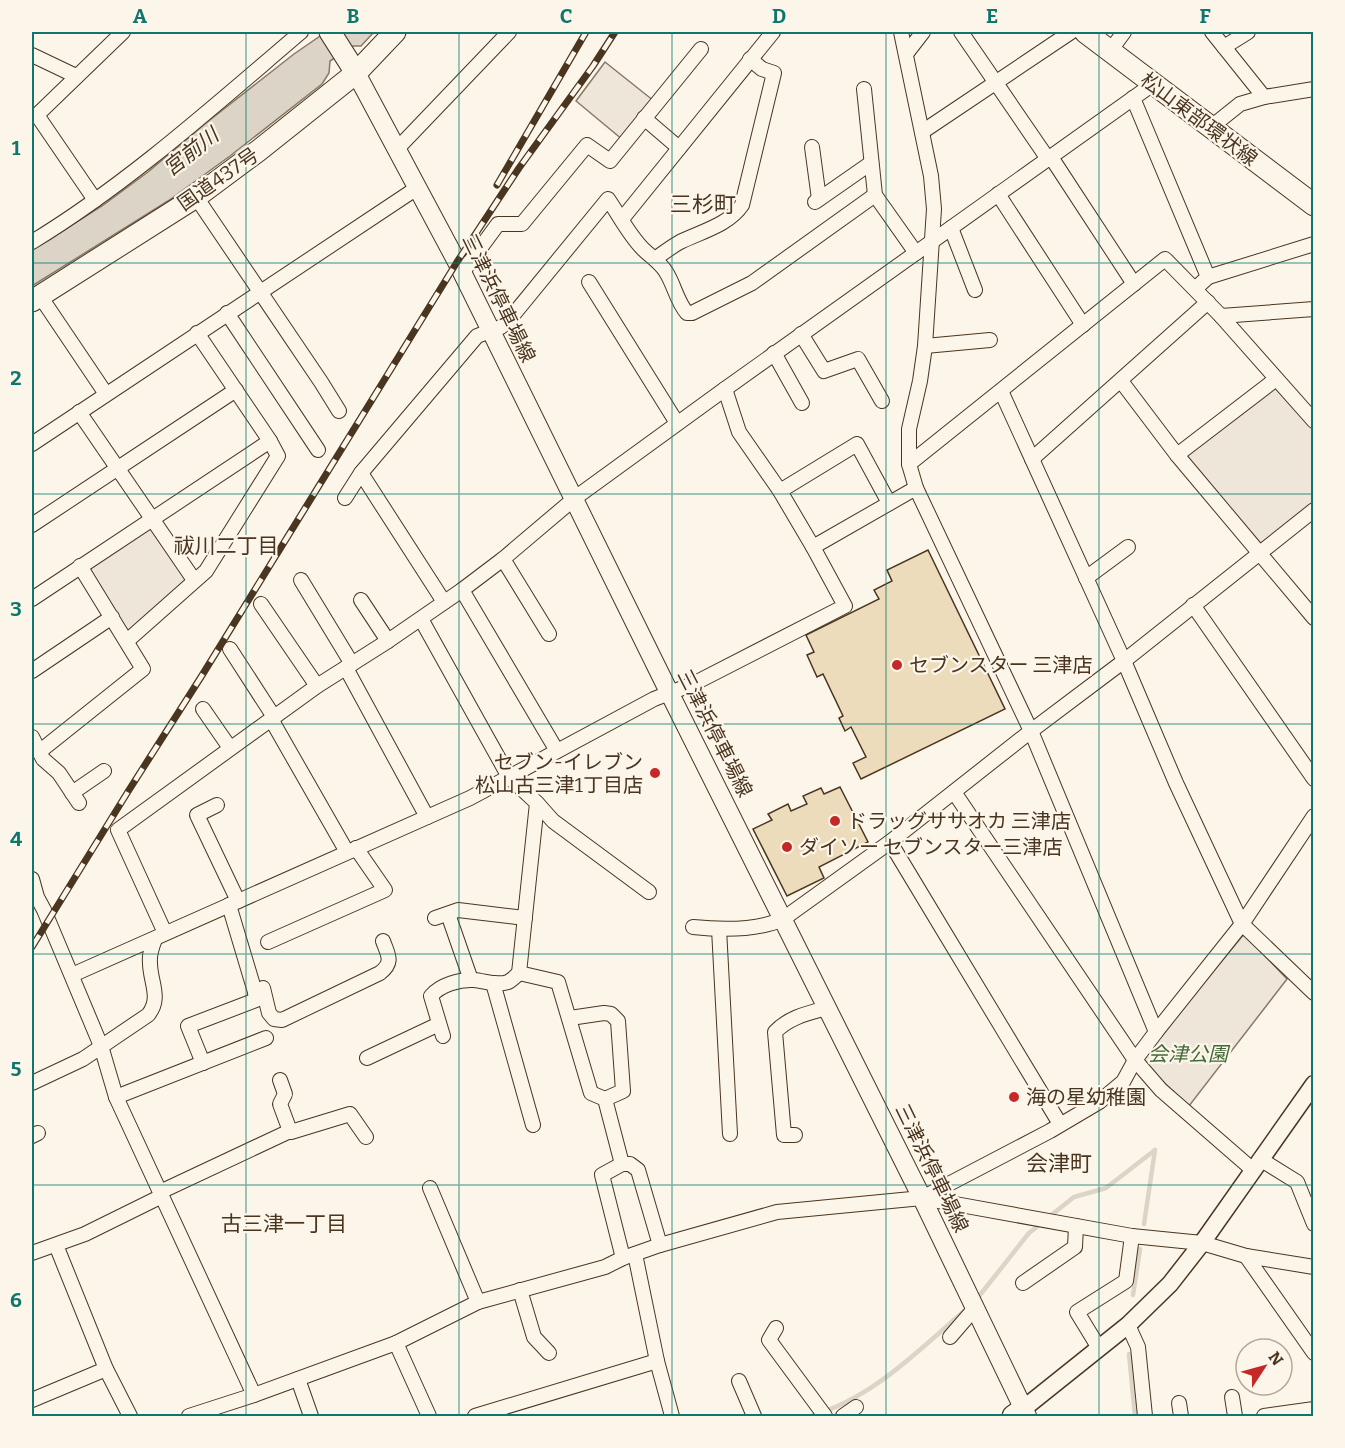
<svg xmlns="http://www.w3.org/2000/svg" width="1345" height="1448" viewBox="0 0 1345 1448" font-family="Bitter,'Noto Sans JP',serif">
	<style>
		.green { fill: #ede6d9; stroke: #887966; stroke-width: 1.5 }
		.water { fill: #dcd4c6; stroke: #887966; stroke-width: 1.5 }
		.lines { fill: none; stroke-linecap: round; stroke-linejoin: round }
		.stream { stroke: #dcd4c6; stroke-width: 4.5 }
		.building { fill: #ecdcbc; stroke: #4a3520; stroke-width: 1.5 }
		.minor-casing { stroke: #4a3520; stroke-width: 16 }
		.tertiary-casing { stroke: #4a3520; stroke-width: 19 }
		.secondary-casing { stroke: #4a3520; stroke-width: 20 }
		.primary-casing { stroke: #4a3520; stroke-width: 23 }
		.trunk-casing { stroke: #4a3520; stroke-width: 23 }
		.minor { stroke: #fbf6e9; stroke-width: 14 }
		.tertiary { stroke: #fbf6e9; stroke-width: 16 }
		.secondary { stroke: #fbf6e9; stroke-width: 18 }
		.primary { stroke: #fbf6e9; stroke-width: 21 }
		.trunk { stroke: #fbf6e9; stroke-width: 21 }
		.rail-casing { stroke: #4a3520; stroke-width: 7 }
		.rail { stroke: #fbf6e9; stroke-width: 4.5; stroke-dasharray: 14; stroke-linecap: butt }
		.grid { fill: none; stroke: #0f766e; stroke-width: 1.5; stroke-opacity: 0.55 }
		.poi-dot { fill: #c62828; stroke: #fbf6e9; stroke-width: 2 }
		.labels { text-anchor: middle; stroke-width: 4.5; stroke-linejoin: round; paint-order: stroke }
		.street-label { font-size: 20px; fill: #4a3520; stroke: #fbf6e9 }
		.poi-label { font-size: 20px; fill: #4a3520; stroke: #fbf6e9; text-anchor: start }
		.park-label { font-size: 20px; font-style: italic; fill: #436837; stroke: #fbf6e9 }
		.water-label { font-size: 21px; font-style: italic; fill: #4a3520; stroke: #fbf6e9 }
		.neighbourhood-label { font-size: 21px; fill: #4a3520; stroke: #fbf6e9 }
		.quarter-label { font-size: 22px; fill: #4a3520; stroke: #fbf6e9 }
		.neatline { fill: none; stroke: #0f766e; stroke-width: 2 }
		.grid-label { font-size: 20px; text-anchor: middle; font-weight: bold; fill: #0f766e }
	</style>
	<rect width="100%" height="100%" fill="#fbf6e9"/>
	<g class="green">
		<path d="M605,62L654,101L623,140L576,101Z"/>
		<path d="M1274,384L1313,429V508L1259,549L1184,456Z"/>
		<path d="M152,523L190,579L128,635L86,566Z"/>
		<path d="M1244,934L1287,979L1189,1106L1140,1060Z"/>
	</g>
	<path class="water" d="M326,32H374L361,46H353L330,61L329,73L322,84L230,156L168,201L32,286V250L102,206L148,172L206,123L294,54Z"/>
	<g class="lines">
		<g class="stream">
			<path d="M1049,1217L1074,1197L1106,1188L1155,1150"/>
			<path d="M1144,1224L1155,1150"/>
			<path d="M1133,1295L1140,1249"/>
			<path d="M976,1300L1029,1233L1042,1223"/>
			<path d="M1129,1354L1135,1416"/>
			<path d="M811,1416C871,1399 917,1352 963,1312"/>
		</g>
	</g>
	<g class="building">
		<path d="M928,550L1005,709L861,779L853,763L866,757L851,727L845,731L839,718L843,716L823,674L817,677L807,655L814,652L806,635L879,599L874,590L892,581L887,570Z"/>
		<path d="M840,787L868,842L819,867L824,878L787,896L753,829L772,820L768,814L788,804L791,811L807,804L803,796L821,788L824,794Z"/>
	</g>
	<g class="lines">
		<defs>
			<g id="minor">
				<path d="M901,32L931,176L934,209L925,346L920,381L909,429V464"/>
				<path d="M961,32L1048,159"/>
				<path d="M1212,32L1264,97L1314,89"/>
				<path d="M1224,47L1248,32"/>
				<path d="M1110,51L1124,32"/>
				<path d="M906,54L923,32"/>
				<path d="M32,55L76,76"/>
				<path d="M864,89L875,195L916,253"/>
				<path d="M1133,98L1208,277L1195,289"/>
				<path d="M644,118L679,148"/>
				<path d="M1210,128L1240,104L1264,97"/>
				<path d="M922,132L1071,32"/>
				<path d="M812,147L819,199"/>
				<path d="M397,149L509,32"/>
				<path d="M1051,157L1134,284"/>
				<path d="M998,194L1083,325"/>
				<path d="M196,197L321,382L339,411"/>
				<path d="M95,200L37,115L123,32"/>
				<path d="M815,202L871,163"/>
				<path d="M622,219L773,32"/>
				<path d="M951,228L975,290"/>
				<path d="M32,242C129,183 214,106 301,32"/>
				<path d="M655,259C663,253 671,247 680,242C700,232 729,225 742,205L774,73L762,69L750,59"/>
				<path d="M462,273L498,224H522L587,145L610,161L701,49"/>
				<path d="M1208,277L1314,244"/>
				<path d="M589,282L677,423"/>
				<path d="M40,296L106,394"/>
				<path d="M227,313L318,450"/>
				<path d="M1221,316L1314,309"/>
				<path d="M801,334L824,371L858,359L882,401"/>
				<path d="M925,346L990,340"/>
				<path d="M774,353L802,403"/>
				<path d="M1121,381L1177,455L1314,618"/>
				<path d="M725,389L739,432L780,491L813,547"/>
				<path d="M1001,391L1124,661L1176,783L1242,924L1314,993"/>
				<path d="M79,412L194,580"/>
				<path d="M32,444L417,188"/>
				<path d="M1177,455L1276,379"/>
				<path d="M1032,459L1208,302"/>
				<path d="M361,473L444,602"/>
				<path d="M780,491L857,444L889,503"/>
				<path d="M345,498L361,473L477,336L501,327L509,320L608,199C619,215 629,235 643,249C651,257 660,262 666,272C674,284 677,302 687,313H692L752,283L875,195"/>
				<path d="M32,525L236,390"/>
				<path d="M503,559L549,634"/>
				<path d="M1086,578L1128,547"/>
				<path d="M301,580L352,664"/>
				<path d="M462,590L557,751"/>
				<path d="M32,599L270,441"/>
				<path d="M361,600L388,641"/>
				<path d="M261,604L317,686"/>
				<path d="M1193,605L1314,779"/>
				<path d="M421,619L509,777L537,803L519,973L558,982L591,1093L605,1099L622,1164H630L638,1170L660,1245"/>
				<path d="M127,641L206,571L278,456L270,441L197,333"/>
				<path d="M230,649L274,717"/>
				<path d="M346,668L427,817"/>
				<path d="M32,671L112,617"/>
				<path d="M203,709L230,748"/>
				<path d="M271,719L347,852"/>
				<path d="M32,737L43,759L59,773L79,803"/>
				<path d="M39,752L143,669L80,566"/>
				<path d="M954,792L1135,1060L1161,1090L1253,1170"/>
				<path d="M72,793L104,771"/>
				<path d="M537,803L553,821L649,892"/>
				<path d="M217,805L197,815L238,901"/>
				<path d="M890,842L1060,1124"/>
				<path d="M32,879L37,897L44,910L101,1046L116,1097L254,1395"/>
				<path d="M229,905L255,992L261,989"/>
				<path d="M448,914L471,980"/>
				<path d="M435,918L458,910L525,918"/>
				<path d="M693,927C722,930 756,931 783,919L890,842L1031,731L1124,661L1314,510"/>
				<path d="M719,929L730,1134"/>
				<path d="M165,933L118,830L317,686L388,641L462,590L503,559L575,498L725,389L1153,84"/>
				<path d="M268,942L385,890L356,848"/>
				<path d="M72,975L470,798L654,699L693,684L845,606L813,547L916,488"/>
				<path d="M493,983L533,1125"/>
				<path d="M263,988L269,1013L274,1019L282,1020L380,973C394,962 388,955 383,941"/>
				<path d="M570,1018L604,1013L611,1014L618,1021L623,1091L605,1099"/>
				<path d="M1156,1032L1031,731L916,488L909,464L1165,259L1221,316L1314,421"/>
				<path d="M443,1036L431,996C440,985 460,979 474,980C485,981 497,986 508,982C512,980 516,976 519,973"/>
				<path d="M367,1058L439,1024"/>
				<path d="M203,1063L188,1026L256,1000L255,992"/>
				<path d="M280,1080L285,1094L280,1104L290,1131"/>
				<path d="M32,1083L83,1059L148,1015C162,998 150,982 150,963C149,954 152,947 155,939"/>
				<path d="M116,1097L266,1038"/>
				<path d="M795,1135H784L775,1032C789,1017 809,1013 827,1008"/>
				<path d="M32,1136L38,1133"/>
				<path d="M1260,1159L1297,1182L1314,1224"/>
				<path d="M622,1164L602,1175L623,1258"/>
				<path d="M430,1188L478,1302"/>
				<path d="M160,1192L290,1131L291,1132L350,1114L366,1137"/>
				<path d="M922,1198L1050,1131L1099,1102L1123,1082L1135,1060L1156,1032L1242,924L1314,816"/>
				<path d="M56,1245L106,1369L130,1416"/>
				<path d="M32,1253L85,1234L162,1196"/>
				<path d="M635,1254L657,1361L672,1416"/>
				<path d="M1246,1256L1314,1353"/>
				<path d="M1023,1283L1075,1247L1076,1226"/>
				<path d="M520,1290L534,1337L549,1353"/>
				<path d="M1128,1325L1138,1347L1145,1416"/>
				<path d="M776,1328L769,1340L825,1416"/>
				<path d="M950,1337L975,1308"/>
				<path d="M396,1343L429,1416"/>
				<path d="M1099,1348L1077,1312L1126,1281L1132,1236"/>
				<path d="M298,1379L311,1416"/>
				<path d="M739,1381L754,1416"/>
				<path d="M1232,1397L1235,1416"/>
				<path d="M32,1400L106,1369"/>
				<path d="M1179,1403L1181,1416"/>
				<path d="M189,1416L254,1395L396,1343L478,1302L605,1267L623,1258L660,1245L777,1212L922,1198L1132,1236L1202,1243L1246,1256L1314,1267"/>
				<path d="M475,1416L657,1361"/>
				<path d="M843,1416L856,1407"/>
				<path d="M1264,1416L1314,1409"/>
			</g>
			<path id="tertiary" d="M1023,1409L1128,1325L1170,1284L1202,1243L1314,1084"/>
			<path id="secondary" d="M356,73L457,262L670,694L922,1198L1027,1416"/>
			<g id="primary">
				<path d="M1085,32L1314,205"/>
				<path d="M356,73L395,32"/>
				<path d="M1013,1416L1023,1409"/>
			</g>
			<path id="trunk" d="M32,301L196,197L258,151L356,73L330,32"/>
		</defs>
		<use href="#minor" class="minor-casing"/>
		<use href="#tertiary" class="tertiary-casing"/>
		<use href="#secondary" class="secondary-casing"/>
		<use href="#primary" class="primary-casing"/>
		<use href="#trunk" class="trunk-casing"/>
		<use href="#minor" class="minor"/>
		<use href="#tertiary" class="tertiary"/>
		<use href="#secondary" class="secondary"/>
		<use href="#primary" class="primary"/>
		<use href="#trunk" class="trunk"/>
		<defs>
			<g id="rail">
				<path d="M497,185L586,32"/>
				<path d="M32,947L129,790L201,677L457,262L519,168L593,66L615,32"/>
			</g>
		</defs>
		<use href="#rail" class="rail-casing"/>
		<use href="#rail" class="rail"/>
	</g>
	<path class="grid" d="M246,32V1416M459,32V1416M672,32V1416M886,32V1416M1099,32V1416M32,263H1314M32,494H1314M32,724H1314M32,954H1314M32,1185H1314"/>
	<g class="poi-dot">
		<circle cx="897" cy="665" r="6"/>
		<circle cx="655" cy="773" r="6"/>
		<circle cx="835" cy="821" r="6"/>
		<circle cx="787" cy="847" r="6"/>
		<circle cx="1014" cy="1097" r="6"/>
	</g>
	<g class="labels">
		<g class="street-label">
			<text transform="translate(1199 119) rotate(37)" y="7">松山東部環状線</text>
			<text transform="translate(218 179) rotate(-35)" y="7">国道437号</text>
			<text transform="translate(499 298) rotate(64)" y="7">三津浜停車場線</text>
			<text transform="translate(715 733) rotate(63)" y="7">三津浜停車場線</text>
			<text transform="translate(932 1168) rotate(64)" y="7">三津浜停車場線</text>
		</g>
		<g class="poi-label">
			<text x="909" y="672">セブンスター 三津店</text>
			<text x="643" y="769" text-anchor="end">セブン-イレブン<tspan x="643" dy="23">松山古三津1丁目店</tspan></text>
			<text x="847" y="828">ドラッグササオカ 三津店</text>
			<text x="799" y="854">ダイソー セブンスター三津店</text>
			<text x="1026" y="1104">海の星幼稚園</text>
		</g>
		<g class="park-label">
			<text x="1188" y="1061">会津公園</text>
		</g>
		<g class="water-label">
			<text transform="translate(191 152) rotate(-38)" y="7">宮前川</text>
		</g>
		<g class="neighbourhood-label">
			<text x="226" y="553">祓川二丁目</text>
			<text x="284" y="1231">古三津一丁目</text>
		</g>
		<g class="quarter-label">
			<text x="703" y="212">三杉町</text>
			<text x="1059" y="1171">会津町</text>
		</g>
	</g>
	<rect width="1345" height="1448" fill="none" stroke="#fbf6e9" stroke-width="66"/>
	<g transform="translate(1264 1367) rotate(54)"><circle r="28" fill="#fbf6e9" stroke="#b4a999" stroke-width="1.5"/>
	<path d="M0-4.5L10 22L0 15L-10 22Z" fill="#c62828"/>
	<text y="-9" font-size="16" font-weight="bold" text-anchor="middle" fill="#4a3520">N</text>
	</g>
	<rect x="33" y="33" width="1279" height="1382" class="neatline"/>
	<g class="grid-label">
		<text x="140" y="23">A</text>
		<text x="353" y="23">B</text>
		<text x="566" y="23">C</text>
		<text x="779" y="23">D</text>
		<text x="992" y="23">E</text>
		<text x="1205" y="23">F</text>
		<text x="16" y="155">1</text>
		<text x="16" y="385">2</text>
		<text x="16" y="616">3</text>
		<text x="16" y="846">4</text>
		<text x="16" y="1076">5</text>
		<text x="16" y="1307">6</text>
	</g>
</svg>
